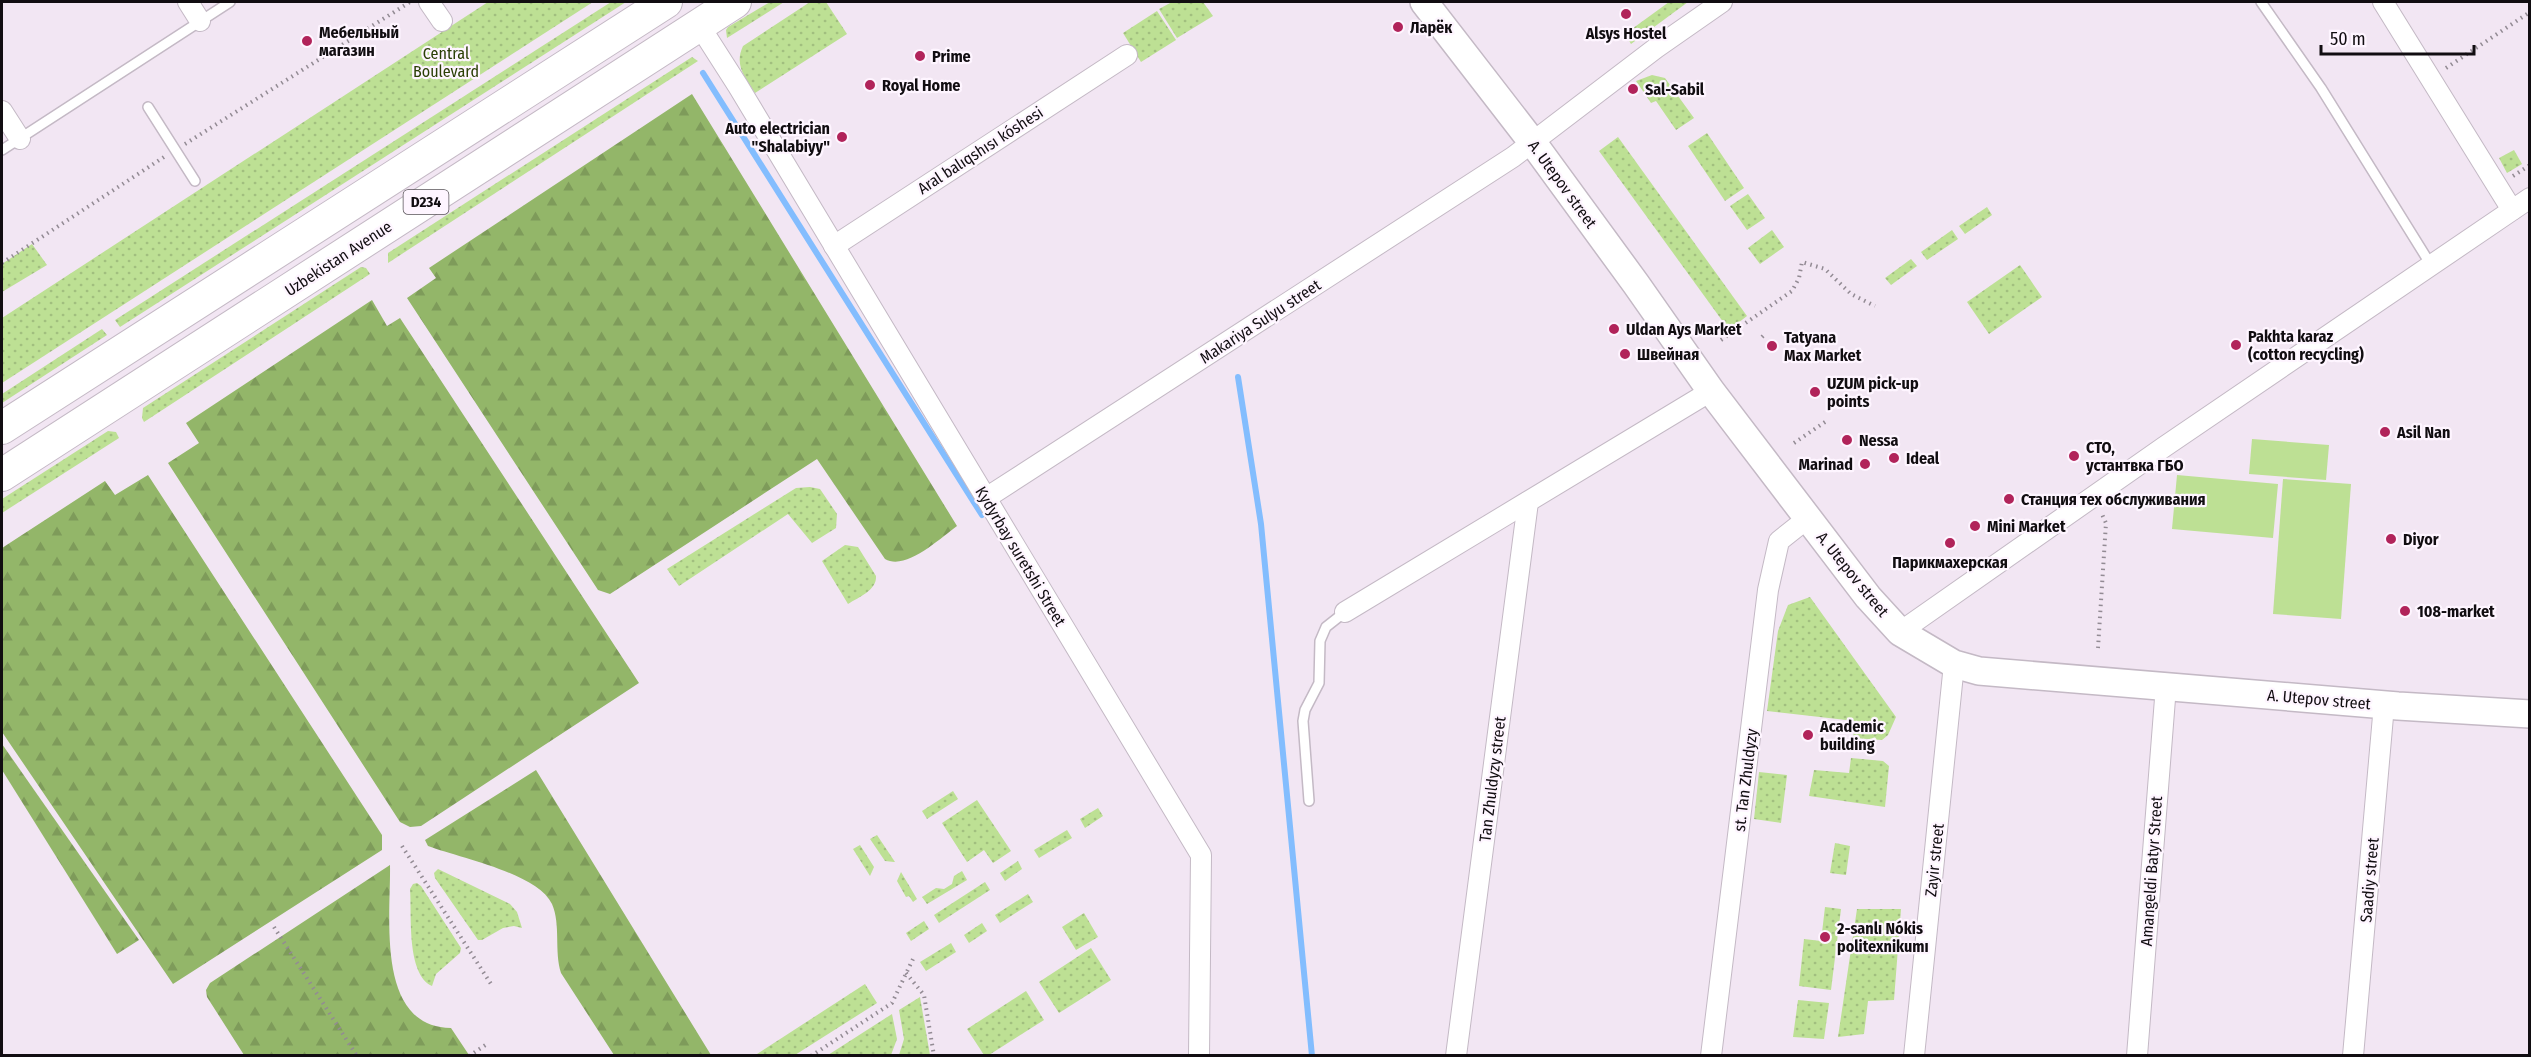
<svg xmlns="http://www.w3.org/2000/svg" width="2531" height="1057" viewBox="0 0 2531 1057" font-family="'Fira Sans Condensed',sans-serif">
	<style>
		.green { fill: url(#green-dots) }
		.forest { fill: url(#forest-firs) }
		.pitch { fill: #bde094 }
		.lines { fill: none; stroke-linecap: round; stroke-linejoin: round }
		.stream { stroke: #83bdfe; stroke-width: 6 }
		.service-casing { stroke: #c4b9c5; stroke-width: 12 }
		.minor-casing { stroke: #c4b9c5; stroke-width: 22 }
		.secondary-casing { stroke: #c4b9c5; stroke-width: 30 }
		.primary-casing { stroke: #c4b9c5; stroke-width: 34 }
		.path { stroke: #938b94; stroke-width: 4; stroke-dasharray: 1.5 4.5; stroke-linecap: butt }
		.service { stroke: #fff; stroke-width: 9 }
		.minor { stroke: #fff; stroke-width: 20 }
		.secondary { stroke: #fff; stroke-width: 27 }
		.primary { stroke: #fff; stroke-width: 32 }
		.poi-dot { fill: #b1235a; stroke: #fef5ff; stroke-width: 2 }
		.labels { text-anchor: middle; stroke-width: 4.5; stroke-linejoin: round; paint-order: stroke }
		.shield { fill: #fef5ff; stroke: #585358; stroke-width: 1.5 }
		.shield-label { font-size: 15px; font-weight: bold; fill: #110d11 }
		.poi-label { font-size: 16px; font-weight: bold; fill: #110d11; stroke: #fef5ff; text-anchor: start }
		.park-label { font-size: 16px; fill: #2a3f05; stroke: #fef5ff }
		.street-label { font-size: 16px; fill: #110d11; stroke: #fef5ff }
	</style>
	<defs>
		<pattern id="green-dots" width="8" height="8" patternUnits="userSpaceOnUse" patternTransform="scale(1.5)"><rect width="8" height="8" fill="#bde094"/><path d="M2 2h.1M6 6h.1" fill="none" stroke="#a1bf7f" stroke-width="1.8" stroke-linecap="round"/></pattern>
		<pattern id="forest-firs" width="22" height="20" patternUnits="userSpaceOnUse" patternTransform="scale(1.5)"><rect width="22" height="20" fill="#93b669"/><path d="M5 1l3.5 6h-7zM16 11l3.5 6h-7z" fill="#7e9b5a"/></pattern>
	</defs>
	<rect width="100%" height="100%" fill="#f2e6f3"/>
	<g class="green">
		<path d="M488,2H593L2,383V318Z"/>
		<path d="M611,2H626L120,327L115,320Z"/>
		<path d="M770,2H784L727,38L726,30L728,27Z"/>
		<path d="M810,2H826L847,34L755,93C745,77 734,65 743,46Z"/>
		<path d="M1172,2H1203L1213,16L1177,38L1159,9Z"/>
		<path d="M1669,2H1688L1631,44L1625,34Z"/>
		<path d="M1157,11L1176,40L1141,62L1123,33Z"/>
		<path d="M692,57L698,61L388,263V253Z"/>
		<path d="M1652,75L1665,78L1694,118L1676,130L1656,101L1651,103L1636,81Z"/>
		<path d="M1707,133L1744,188L1725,201L1688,146Z"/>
		<path d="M1618,137L1747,316L1729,330L1599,151Z"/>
		<path d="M2514,150L2522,164L2507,173L2499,158Z"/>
		<path d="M1748,194L1765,218L1747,230L1730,206Z"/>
		<path d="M1987,207L1992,215L1965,234L1959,226Z"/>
		<path d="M1772,230L1784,247L1760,264L1748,248Z"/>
		<path d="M1952,230L1958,239L1927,260L1921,252Z"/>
		<path d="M32,244L47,265L2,292V264Z"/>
		<path d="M1911,259L1917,266L1891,285L1885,278Z"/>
		<path d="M2020,265L2042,297L1989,334L1967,302Z"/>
		<path d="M361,267L366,268L370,274L144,422L142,418L143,408Z"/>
		<path d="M102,329L107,335L2,403V394Z"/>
		<path d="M108,431L116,432L119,438L2,513V499Z"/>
		<path d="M810,487L820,489L837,514L836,528L812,543L788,514L679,586L667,569L796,488Z"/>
		<path d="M845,545L858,547L876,576C877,590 859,597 848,604L822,561Z"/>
		<path d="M1810,597L1896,717L1888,735L1882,740L1853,738L1855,721L1767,711L1778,631L1788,605Z"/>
		<path d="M1851,758L1883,761L1889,766L1885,807L1809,796L1814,770L1849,773Z"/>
		<path d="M1759,772L1787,775L1781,823L1754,819Z"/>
		<path d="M953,791L958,799L927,819L922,811Z"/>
		<path d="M977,800L1011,851L993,863L984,850L967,862L942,823Z"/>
		<path d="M1098,808L1103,816L1085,828L1080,819Z"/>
		<path d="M1067,830L1072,838L1039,858L1034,850Z"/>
		<path d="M877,835L895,862H894L885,861L870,839Z"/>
		<path d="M1835,843L1850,846L1846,875L1830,873Z"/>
		<path d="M860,845L874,867L870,876L853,849Z"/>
		<path d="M1018,861L1022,869L1005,881L1000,873Z"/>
		<path d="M438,869L510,904L517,912L522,928L514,926L503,928L482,940H478L435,878L434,873Z"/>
		<path d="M962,871L967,880L927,904L922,897L936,888L944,889L952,884L954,876Z"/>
		<path d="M901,872L917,899L913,902L909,896L906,897L897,881Z"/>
		<path d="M985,882L990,890L939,923L934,915Z"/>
		<path d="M417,883L421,886L461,948L460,953L436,974L432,986C406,974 412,914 410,889L413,884Z"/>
		<path d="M1028,894L1033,902L1000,923L995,915Z"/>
		<path d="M1825,907L1841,909L1831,990L1799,986L1804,939L1821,941Z"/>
		<path d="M1857,909H1901L1894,1000L1868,1001L1864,1034L1838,1037Z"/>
		<path d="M1084,913L1098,937L1076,950L1062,927Z"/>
		<path d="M924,921L929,929L911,941L906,933Z"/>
		<path d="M982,923L987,931L969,943L964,935Z"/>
		<path d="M951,943L956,952L926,971L920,962Z"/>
		<path d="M1091,948L1111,980L1059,1013L1039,982Z"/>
		<path d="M865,984L877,1003L795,1055H758L757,1054Z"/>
		<path d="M1026,991L1044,1020L989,1055H984L967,1029Z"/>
		<path d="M920,997L930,1055H899L904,1039L899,1010Z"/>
		<path d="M1798,1000L1829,1003L1824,1039L1793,1037Z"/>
		<path d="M892,1014L897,1039L891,1055H828Z"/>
	</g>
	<g class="forest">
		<path d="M692,94L957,526C939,539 906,571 885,559L817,459L610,594L598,590L407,298L436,278L429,268Z"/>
		<path d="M372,300L387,326L400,318L639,683L421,826L410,827L400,822L168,463L199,443L186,423Z"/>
		<path d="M148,475L382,835V850L173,984L2,732V548L105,481L115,495Z"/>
		<path d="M2,744L139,940L117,954L2,770Z"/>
		<path d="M536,770L711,1055H614L561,973C554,951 561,925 552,904C537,873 460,858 428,846L425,840Z"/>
		<path d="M390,865C391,916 375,1027 451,1028L469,1055H244L207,997L206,990L210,983Z"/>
	</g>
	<g class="pitch">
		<path d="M2252,439L2329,445L2326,480L2249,474Z"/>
		<path d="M2177,475L2278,484L2273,538L2172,529Z"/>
		<path d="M2283,479L2351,484L2341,619L2273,614Z"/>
	</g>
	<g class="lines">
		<g class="stream">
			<path d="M703,73L982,515"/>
			<path d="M1238,377L1261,524L1312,1056"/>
		</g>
		<defs>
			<g id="service">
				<path d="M2261,2L2321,88L2431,265"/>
				<path d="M148,107L195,181"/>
				<path d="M2,150L230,2"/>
				<path d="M1309,801L1303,721L1305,710L1319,683L1320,641L1326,627L1345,612"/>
			</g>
			<g id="minor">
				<path d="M188,2L200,21"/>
				<path d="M429,2L442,21"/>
				<path d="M2383,2L2512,210"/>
				<path d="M699,25L738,86L1201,855L1199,1056"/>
				<path d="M2,111L20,139"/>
				<path d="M834,246L1127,55"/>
				<path d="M986,498L1513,157L1656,48L1722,2"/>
				<path d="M1345,612L1711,391"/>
				<path d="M1900,632L2164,447L2530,198"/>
				<path d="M1456,1056L1528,502"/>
				<path d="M1711,1056L1768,590L1779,541L1808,518"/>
				<path d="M1914,1056L1954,664"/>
				<path d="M2137,1056L2166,686"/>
				<path d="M2353,1056L2384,705"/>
			</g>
			<path id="secondary" d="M1424,2L1533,143L1636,284L1711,391L1868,597L1900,632L1954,664L1979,671L2398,706L2530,714"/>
			<g id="primary">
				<path d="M2,428L666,2"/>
				<path d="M2,475L735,2"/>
			</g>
		</defs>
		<use href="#service" class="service-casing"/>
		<use href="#minor" class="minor-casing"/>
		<use href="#secondary" class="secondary-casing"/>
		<use href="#primary" class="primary-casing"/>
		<g class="path">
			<path d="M2446,68L2530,12"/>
			<path d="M185,144L410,2"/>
			<path d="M2513,176L2530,165"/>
			<path d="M2,263L164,157"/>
			<path d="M1762,337L1765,334"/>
			<path d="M1721,340L1792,291L1799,278L1802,262L1825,269L1851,294L1875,306"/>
			<path d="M1794,443L1828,420"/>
			<path d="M2098,648L2106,523L2101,512"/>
			<path d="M402,846L491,984"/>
			<path d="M274,927L357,1056"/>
			<path d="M906,973L924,995L934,1056"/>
			<path d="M469,1056L487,1044"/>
			<path d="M811,1056L892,1003L913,959"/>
		</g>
		<use href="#service" class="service"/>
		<use href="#minor" class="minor"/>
		<use href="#secondary" class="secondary"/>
		<use href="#primary" class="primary"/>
	</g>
	<g class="poi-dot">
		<circle cx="1626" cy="14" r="6"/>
		<circle cx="1398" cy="27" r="6"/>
		<circle cx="307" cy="41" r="6"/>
		<circle cx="920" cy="56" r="6"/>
		<circle cx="870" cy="85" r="6"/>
		<circle cx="1633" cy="89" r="6"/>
		<circle cx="842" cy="137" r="6"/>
		<circle cx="1614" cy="329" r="6"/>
		<circle cx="2236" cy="345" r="6"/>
		<circle cx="1772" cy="346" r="6"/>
		<circle cx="1625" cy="354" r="6"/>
		<circle cx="1815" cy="392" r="6"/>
		<circle cx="2385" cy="432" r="6"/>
		<circle cx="1847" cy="440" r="6"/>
		<circle cx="2074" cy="456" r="6"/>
		<circle cx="1894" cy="458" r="6"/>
		<circle cx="1865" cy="464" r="6"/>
		<circle cx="2009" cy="499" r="6"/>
		<circle cx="1975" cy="526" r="6"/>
		<circle cx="2391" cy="539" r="6"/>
		<circle cx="1950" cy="543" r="6"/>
		<circle cx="2405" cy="611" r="6"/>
		<circle cx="1808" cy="735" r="6"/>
		<circle cx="1825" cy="937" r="6"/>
	</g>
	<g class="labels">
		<rect class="shield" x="403.5" y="190" width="45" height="24" rx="4.5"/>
		<g class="shield-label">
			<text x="426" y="207">D234</text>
		</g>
		<g class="poi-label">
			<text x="1410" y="33">Ларёк</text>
			<text x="319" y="38">Мебельный<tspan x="319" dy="18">магазин</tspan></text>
			<text x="1626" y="39" text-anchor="middle">Alsys Hostel</text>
			<text x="932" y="62">Prime</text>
			<text x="882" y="91">Royal Home</text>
			<text x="1645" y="95">Sal-Sabil</text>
			<text x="830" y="134" text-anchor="end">Auto electrician<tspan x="830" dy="18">"Shalabiyy"</tspan></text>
			<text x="1626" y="335">Uldan Ays Market</text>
			<text x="2248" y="342">Pakhta karaz<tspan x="2248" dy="18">(cotton recycling)</tspan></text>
			<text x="1784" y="343">Tatyana<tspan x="1784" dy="18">Max Market</tspan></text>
			<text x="1637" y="360">Швейная</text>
			<text x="1827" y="389">UZUM pick-up<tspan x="1827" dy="18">points</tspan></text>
			<text x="2397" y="438">Asil Nan</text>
			<text x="1859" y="446">Nessa</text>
			<text x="2086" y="453">СТО,<tspan x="2086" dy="18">устантвка ГБО</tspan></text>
			<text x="1906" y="464">Ideal</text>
			<text x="1853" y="470" text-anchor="end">Marinad</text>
			<text x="2021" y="505">Станция тех обслуживания</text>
			<text x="1987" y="532">Mini Market</text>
			<text x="2403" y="545">Diyor</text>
			<text x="1950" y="568" text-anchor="middle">Парикмахерская</text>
			<text x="2417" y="617">108-market</text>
			<text x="1820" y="732">Academic<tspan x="1820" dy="18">building</tspan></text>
			<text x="1837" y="934">2-sanlı Nókis<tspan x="1837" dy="18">politexnikumı</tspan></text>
		</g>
		<g class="park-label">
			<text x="446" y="59">Central<tspan x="446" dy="18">Boulevard</tspan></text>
		</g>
		<g class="street-label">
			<text transform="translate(980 150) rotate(-33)" y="6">Aral balıqshısı kóshesi</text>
			<text transform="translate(1563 184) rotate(54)" y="6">A. Utepov street</text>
			<text transform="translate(338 258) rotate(-33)" y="6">Uzbekistan Avenue</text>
			<text transform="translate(1260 321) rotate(-33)" y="6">Makariya Sulyu street</text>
			<text transform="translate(1021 556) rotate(59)" y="6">Kydyrbay suretshi Street</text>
			<text transform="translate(1853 574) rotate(51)" y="6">A. Utepov street</text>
			<text transform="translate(2319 699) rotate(5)" y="6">A. Utepov street</text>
			<text transform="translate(1492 779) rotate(-83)" y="6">Tan Zhuldyzy street</text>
			<text transform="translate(1745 780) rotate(-83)" y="6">st. Tan Zhuldyzy</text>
			<text transform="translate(1934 860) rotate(-84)" y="6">Zayir street</text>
			<text transform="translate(2151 871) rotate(-86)" y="6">Amangeldi Batyr Street</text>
			<text transform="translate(2369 880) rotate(-85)" y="6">Saadiy street</text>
		</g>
	</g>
	<rect width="2531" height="1057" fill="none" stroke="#110d11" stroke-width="6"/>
	<path d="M2321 45v9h153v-9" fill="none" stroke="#110d11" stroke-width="3"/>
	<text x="2330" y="45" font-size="18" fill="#110d11" stroke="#fef5ff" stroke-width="4.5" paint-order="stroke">50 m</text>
</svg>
